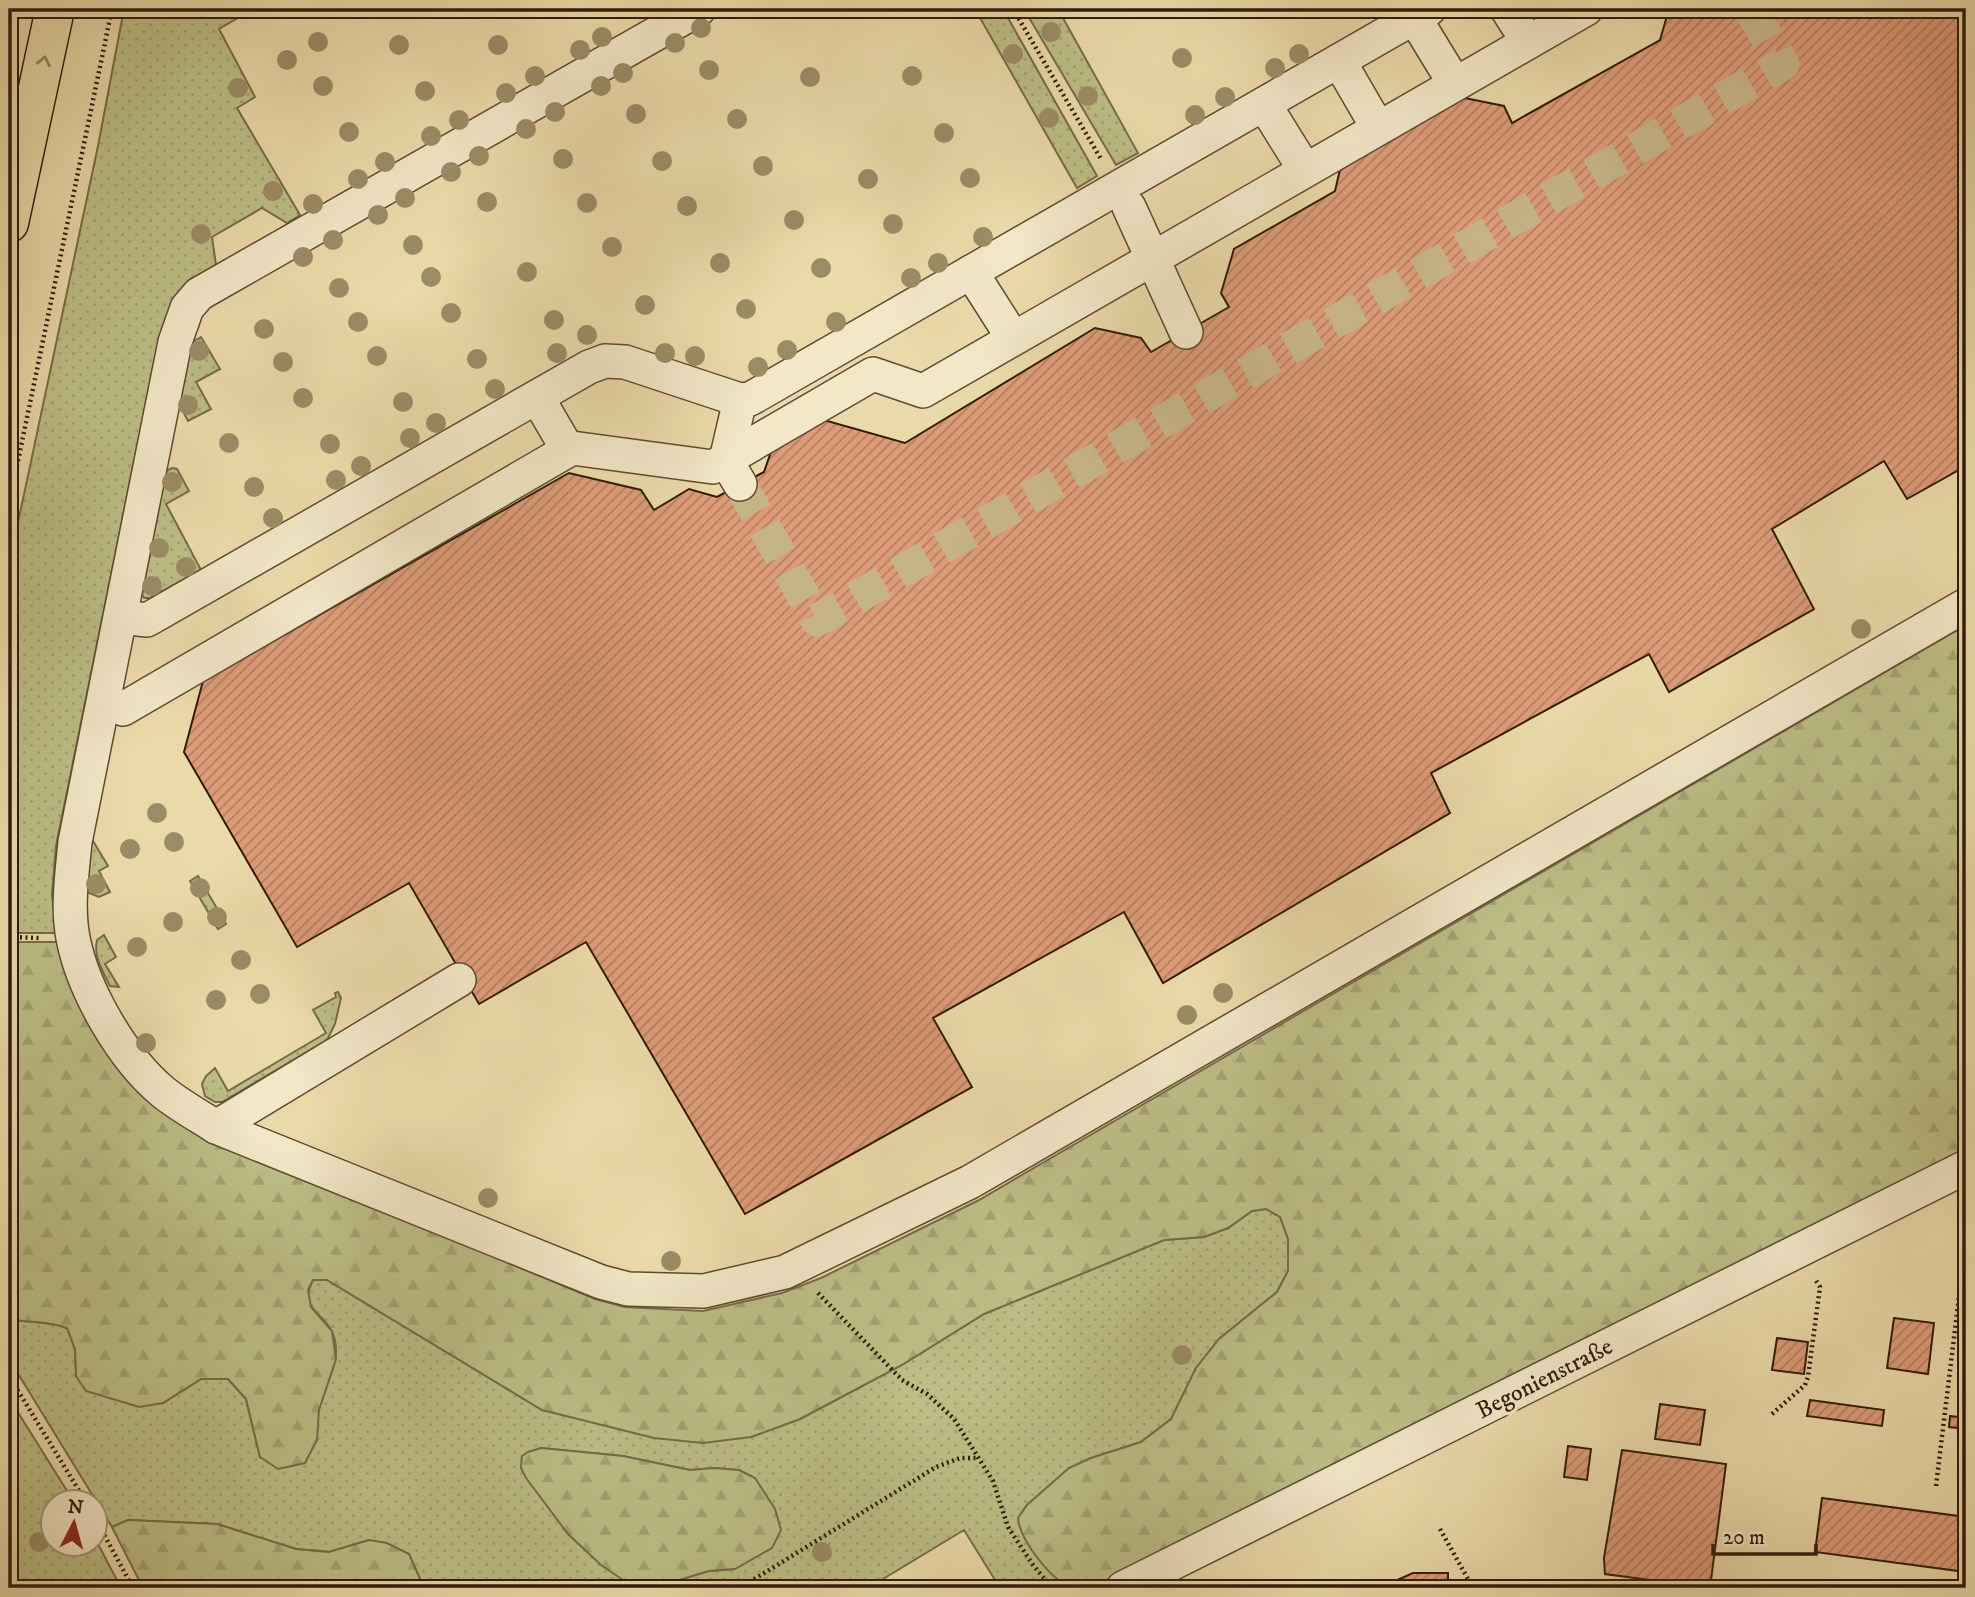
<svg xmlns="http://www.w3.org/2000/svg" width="1975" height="1597" viewBox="0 0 1975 1597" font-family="'IM FELL DW Pica',serif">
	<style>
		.grass { fill: url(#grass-dots); stroke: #766c48; stroke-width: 2 }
		.forest { fill: url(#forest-firs); stroke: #766c48; stroke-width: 2 }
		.building { fill: url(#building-hatch); stroke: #301b0b; stroke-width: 2 }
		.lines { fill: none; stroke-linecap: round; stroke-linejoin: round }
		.minor-tunnel { stroke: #c6b489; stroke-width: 33; stroke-dasharray: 33 17; stroke-linecap: butt }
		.minor-casing { stroke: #5f4b32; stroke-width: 36 }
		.major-casing { stroke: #301b0b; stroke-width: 41 }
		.path { stroke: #301b0b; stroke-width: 4.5; stroke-dasharray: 2 3.5; stroke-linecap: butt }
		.minor { stroke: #f2e7c7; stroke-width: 33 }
		.major { stroke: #ebdaa9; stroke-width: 38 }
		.tree { fill: #9b8c66 }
		.oneway { stroke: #978462 }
		.labels { text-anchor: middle; stroke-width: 7; stroke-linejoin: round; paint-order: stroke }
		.street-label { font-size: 24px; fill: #301b0b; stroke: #f2e7c7 }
	</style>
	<defs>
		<pattern id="grass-dots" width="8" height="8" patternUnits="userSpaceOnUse" patternTransform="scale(1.75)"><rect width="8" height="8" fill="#bcbe85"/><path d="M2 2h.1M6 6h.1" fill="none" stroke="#a2a372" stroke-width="1.8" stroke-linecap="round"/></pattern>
		<pattern id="forest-firs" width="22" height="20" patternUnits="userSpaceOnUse" patternTransform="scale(1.75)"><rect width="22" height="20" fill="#bcbe85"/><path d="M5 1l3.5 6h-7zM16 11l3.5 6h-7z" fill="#a2a372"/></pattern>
		<pattern id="building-hatch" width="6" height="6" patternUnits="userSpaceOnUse" patternTransform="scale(1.75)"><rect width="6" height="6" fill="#dd9c77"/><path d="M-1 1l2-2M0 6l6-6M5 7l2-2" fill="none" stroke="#b47e60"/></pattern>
	</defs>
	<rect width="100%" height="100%" fill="#ebdaa9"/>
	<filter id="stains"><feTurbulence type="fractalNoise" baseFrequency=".00286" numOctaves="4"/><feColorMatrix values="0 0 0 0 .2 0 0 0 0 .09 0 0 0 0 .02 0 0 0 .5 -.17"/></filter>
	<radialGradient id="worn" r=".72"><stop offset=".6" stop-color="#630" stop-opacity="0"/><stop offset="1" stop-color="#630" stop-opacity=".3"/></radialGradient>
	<g class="grass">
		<path d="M124,9H253L219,29L255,97L237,108L300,215L287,223L262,208L212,237L216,265L192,281L159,338L56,846L52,895L57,933H9V565L98,146Z"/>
		<path d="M975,9H1003L1097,176L1077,188Z"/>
		<path d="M1024,9H1058L1138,153L1116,165Z"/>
		<path d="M201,337L220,369L196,382L211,409L188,421L179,404L191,343Z"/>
		<path d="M172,468L177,469L189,491L166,504L201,570L150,598H144L142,594L166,471Z"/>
		<path d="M93,841L108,866L99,871L110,892L99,897L87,892L89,846Z"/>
		<path d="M198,876L226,924L218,929L190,881Z"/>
		<path d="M104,935L116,957L105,964L119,987L110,986C103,972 93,956 97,940Z"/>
		<path d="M338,992L341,998L335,1024L327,1040L222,1102H215L205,1096L202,1084L206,1076L215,1068L228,1091L326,1033L313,1010L336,997L335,993Z"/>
		<path d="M1266,1209L1280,1217L1288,1239V1271L1277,1292L1219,1339L1196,1368L1171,1419L1141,1442L1091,1458L1069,1468L1027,1505L1018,1518L1063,1583L1075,1588H1000L964,1530L868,1588H652L709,1571L735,1569L755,1479L739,1470L714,1468L690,1470L623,1456L541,1448L632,1586L643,1588H424L409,1554L369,1540L330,1552L296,1549L217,1524L128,1520L112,1527L9,1359V1319C29,1323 48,1321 67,1328L75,1349L76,1376L163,1403L201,1379H228L246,1399L260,1457L317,1440C317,1431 317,1421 318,1412C323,1385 345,1360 332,1332C323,1311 298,1310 313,1280H327L542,1410L751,1437L800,1419L902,1365L984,1314L1164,1240L1204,1237L1228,1228L1252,1211Z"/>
		<path d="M9,1398L74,1502H52V1544H94L95,1538L121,1588H9Z"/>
	</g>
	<g class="forest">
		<path d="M1966,625V1151L1091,1588C1085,1588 1079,1589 1073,1588C1051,1581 1020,1540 1018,1518L1027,1505L1069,1468L1091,1458L1141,1442L1171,1419L1196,1368L1219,1339L1277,1292L1288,1271V1239L1280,1217L1266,1209L1252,1211L1228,1228L1204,1237L1164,1240L984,1314L902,1365L800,1419L751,1437L703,1443L654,1438L542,1410L327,1280H313L308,1290L311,1307L332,1331L336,1359L319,1410L317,1440L305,1463L278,1469L260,1457L246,1399L228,1379H201L163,1403L139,1407L86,1391L76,1376L75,1349L67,1328C48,1321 29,1323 9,1319V942H59L210,1138L595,1299L625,1307L703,1311L782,1293L821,1278L979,1200Z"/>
		<path d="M541,1448L623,1456L690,1470L714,1468L739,1470L755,1478L775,1509L781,1530L772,1548L735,1569L709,1571L652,1588L632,1586L601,1565L568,1534L526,1478L521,1468L522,1456L528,1452Z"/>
		<path d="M128,1520L217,1524L296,1549L329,1552L369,1540L387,1543L409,1554L424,1588H143L112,1527Z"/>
	</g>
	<g class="building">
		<path d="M1669,9H1966V466L1907,499L1884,461L1772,529L1814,609L1669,692L1649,654L1431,773L1450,813L1163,983L1124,912L933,1018L972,1087L745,1214L586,942L479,1004L409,883L297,947L184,752L203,681L569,473L641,490L654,510L689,489L717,497L764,472L773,446L817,418L905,443L1095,328L1141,338L1151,352L1229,307L1221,293L1234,249L1335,191L1342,161L1455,96L1504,106L1512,123L1660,40Z"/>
		<path d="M1894,1318L1934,1323L1928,1374L1887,1368Z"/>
		<path d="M1777,1338L1808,1342L1804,1374L1772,1370Z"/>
		<path d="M1810,1400L1884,1410L1882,1426L1807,1416Z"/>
		<path d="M1660,1404L1705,1410L1700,1445L1655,1439Z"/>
		<path d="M1950,1416L1966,1418V1429L1949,1427Z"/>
		<path d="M1568,1446L1591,1449L1587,1480L1564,1477Z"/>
		<path d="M1622,1450L1726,1464L1710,1588L1605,1574L1604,1558Z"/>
		<path d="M1822,1498L1966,1517V1572L1815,1552Z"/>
		<path d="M1413,1573H1448V1588H1379Z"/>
	</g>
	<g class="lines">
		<path class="minor-tunnel" d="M740,484L817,620L1783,64L1750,9"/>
		<defs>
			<g id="minor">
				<path d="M699,9L199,294L187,308L175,342L75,842C72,874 67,906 73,938C83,990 122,1058 163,1092C179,1105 199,1116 216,1127L601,1282L628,1289L704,1291L785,1272L970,1182L1966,605"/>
				<path d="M1507,9L1528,42"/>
				<path d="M1414,17L1455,84"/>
				<path d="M1339,61L1378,128"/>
				<path d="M1264,104L1305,170"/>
				<path d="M1129,207L1186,332"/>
				<path d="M971,272L1013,338"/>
				<path d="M537,397L568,450"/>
				<path d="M740,400L726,460L740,484"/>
				<path d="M121,617L147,620L589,367L605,361L625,362L740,400L750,399L1429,9"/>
				<path d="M123,709L572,448L713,467L873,374L923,391L1586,9"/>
				<path d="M216,1127L459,980"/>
				<path d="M1123,1588L1966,1167"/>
			</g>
			<path id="major" d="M9,223L55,9"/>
		</defs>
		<use href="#minor" class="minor-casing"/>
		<use href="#major" class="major-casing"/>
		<g class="path">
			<path d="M1013,9L1101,159"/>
			<path d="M9,504L112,9"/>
			<path d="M9,937L39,938"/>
			<path d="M818,1293L902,1380L927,1394L954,1419L993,1481L1008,1527L1033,1565L1052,1588"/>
			<path d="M9,1376L86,1502"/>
			<path d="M1772,1414L1805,1385L1808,1377L1820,1287L1815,1279"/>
			<path d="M1936,1486L1966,1239"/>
			<path d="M94,1516L133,1588"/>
			<path d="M1440,1529L1473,1588"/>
			<path d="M740,1588L936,1467L960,1458H978"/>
		</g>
		<use href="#minor" class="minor"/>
		<use href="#major" class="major"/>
	</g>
	<g class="tree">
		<circle cx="701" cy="28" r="10"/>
		<circle cx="1051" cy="32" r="10"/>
		<circle cx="602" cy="37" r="10"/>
		<circle cx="318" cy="42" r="10"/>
		<circle cx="675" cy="43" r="10"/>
		<circle cx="399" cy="45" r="10"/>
		<circle cx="498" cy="45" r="10"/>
		<circle cx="580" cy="50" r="10"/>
		<circle cx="1013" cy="54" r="10"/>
		<circle cx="1299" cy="54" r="10"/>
		<circle cx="1182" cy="58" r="10"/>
		<circle cx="287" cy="60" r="10"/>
		<circle cx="1275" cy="68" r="10"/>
		<circle cx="709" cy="70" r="10"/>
		<circle cx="623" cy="73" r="10"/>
		<circle cx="535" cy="76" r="10"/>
		<circle cx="912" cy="76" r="10"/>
		<circle cx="810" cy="77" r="10"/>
		<circle cx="323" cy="86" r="10"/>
		<circle cx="601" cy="86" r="10"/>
		<circle cx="238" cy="88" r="10"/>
		<circle cx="425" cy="91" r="10"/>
		<circle cx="506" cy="93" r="10"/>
		<circle cx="1088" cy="96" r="10"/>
		<circle cx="1225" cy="97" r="10"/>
		<circle cx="555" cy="112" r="10"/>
		<circle cx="636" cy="114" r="10"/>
		<circle cx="1195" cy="115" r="10"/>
		<circle cx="1049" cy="118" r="10"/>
		<circle cx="737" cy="119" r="10"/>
		<circle cx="459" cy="120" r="10"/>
		<circle cx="526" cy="129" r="10"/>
		<circle cx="349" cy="132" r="10"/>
		<circle cx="944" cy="133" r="10"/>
		<circle cx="431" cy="136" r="10"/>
		<circle cx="479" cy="156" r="10"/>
		<circle cx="563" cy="159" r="10"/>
		<circle cx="662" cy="161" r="10"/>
		<circle cx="385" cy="162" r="10"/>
		<circle cx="763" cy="166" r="10"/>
		<circle cx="451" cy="172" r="10"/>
		<circle cx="970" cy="178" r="10"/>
		<circle cx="358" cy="179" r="10"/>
		<circle cx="868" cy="179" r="10"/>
		<circle cx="273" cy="191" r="10"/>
		<circle cx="405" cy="198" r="10"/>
		<circle cx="487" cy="202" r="10"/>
		<circle cx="587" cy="203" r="10"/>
		<circle cx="313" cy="204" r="10"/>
		<circle cx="687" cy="206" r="10"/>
		<circle cx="378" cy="215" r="10"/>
		<circle cx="794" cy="220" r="10"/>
		<circle cx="893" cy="224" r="10"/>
		<circle cx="201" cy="234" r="10"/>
		<circle cx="983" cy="237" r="10"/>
		<circle cx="333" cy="240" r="10"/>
		<circle cx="413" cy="245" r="10"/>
		<circle cx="612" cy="247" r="10"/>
		<circle cx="303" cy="257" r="10"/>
		<circle cx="720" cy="263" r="10"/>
		<circle cx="938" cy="263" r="10"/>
		<circle cx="821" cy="268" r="10"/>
		<circle cx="527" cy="272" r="10"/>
		<circle cx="431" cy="277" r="10"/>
		<circle cx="911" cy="278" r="10"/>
		<circle cx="339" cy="288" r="10"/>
		<circle cx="645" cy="305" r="10"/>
		<circle cx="746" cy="309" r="10"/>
		<circle cx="451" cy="313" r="10"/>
		<circle cx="554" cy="320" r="10"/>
		<circle cx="358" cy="322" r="10"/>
		<circle cx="836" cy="322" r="10"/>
		<circle cx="264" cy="329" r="10"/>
		<circle cx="587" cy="335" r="10"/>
		<circle cx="787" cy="350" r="10"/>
		<circle cx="199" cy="351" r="10"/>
		<circle cx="557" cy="353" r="10"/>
		<circle cx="665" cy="353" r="10"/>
		<circle cx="377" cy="356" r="10"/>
		<circle cx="695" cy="356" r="10"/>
		<circle cx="477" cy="359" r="10"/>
		<circle cx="283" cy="362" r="10"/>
		<circle cx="758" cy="367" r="10"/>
		<circle cx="495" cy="389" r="10"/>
		<circle cx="303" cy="398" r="10"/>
		<circle cx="403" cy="402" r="10"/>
		<circle cx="188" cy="405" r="10"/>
		<circle cx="436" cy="423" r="10"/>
		<circle cx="410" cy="438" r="10"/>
		<circle cx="229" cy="443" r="10"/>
		<circle cx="330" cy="444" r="10"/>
		<circle cx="361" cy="466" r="10"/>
		<circle cx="336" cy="480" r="10"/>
		<circle cx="172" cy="482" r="10"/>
		<circle cx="254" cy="487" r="10"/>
		<circle cx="273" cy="518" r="10"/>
		<circle cx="159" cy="548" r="10"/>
		<circle cx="186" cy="567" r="10"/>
		<circle cx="152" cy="586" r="10"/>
		<circle cx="1861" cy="629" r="10"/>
		<circle cx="157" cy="813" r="10"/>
		<circle cx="174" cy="842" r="10"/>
		<circle cx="130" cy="849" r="10"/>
		<circle cx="96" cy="884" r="10"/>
		<circle cx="200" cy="888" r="10"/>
		<circle cx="217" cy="917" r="10"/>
		<circle cx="173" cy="922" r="10"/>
		<circle cx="137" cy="947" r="10"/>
		<circle cx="241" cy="960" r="10"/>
		<circle cx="1223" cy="993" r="10"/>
		<circle cx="260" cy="994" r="10"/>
		<circle cx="216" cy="1000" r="10"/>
		<circle cx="1187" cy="1015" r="10"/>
		<circle cx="146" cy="1043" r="10"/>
		<circle cx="488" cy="1198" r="10"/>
		<circle cx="671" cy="1261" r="10"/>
		<circle cx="1182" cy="1355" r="10"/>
		<circle cx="39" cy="1542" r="10"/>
		<circle cx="822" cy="1552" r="10"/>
	</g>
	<defs><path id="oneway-chevron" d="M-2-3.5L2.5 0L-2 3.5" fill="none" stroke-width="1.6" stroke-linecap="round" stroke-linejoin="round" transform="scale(1.75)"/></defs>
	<use class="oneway" href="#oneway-chevron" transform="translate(44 61) rotate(-78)"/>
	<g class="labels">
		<g class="street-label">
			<text transform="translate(1544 1378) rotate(-27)" y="8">Begonienstraße</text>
		</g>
	</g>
	<rect width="1975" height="1597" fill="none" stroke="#ebdaa9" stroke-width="35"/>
	<rect x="10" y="10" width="1954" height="1576" fill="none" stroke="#301b0b" stroke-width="3.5"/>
	<rect x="18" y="18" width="1940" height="1562" fill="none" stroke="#301b0b" stroke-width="2"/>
	<g transform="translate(74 1523) rotate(6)"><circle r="33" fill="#f2e7c7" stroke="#a4957c" stroke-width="2"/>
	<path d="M0-5L12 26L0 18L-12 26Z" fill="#8f2418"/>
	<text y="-10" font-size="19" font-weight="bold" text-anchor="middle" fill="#301b0b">N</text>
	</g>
	<path d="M1713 1544v10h103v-10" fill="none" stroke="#301b0b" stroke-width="3.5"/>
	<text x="1723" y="1544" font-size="21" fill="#301b0b" stroke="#f2e7c7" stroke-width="5" paint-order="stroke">20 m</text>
	<rect width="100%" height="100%" filter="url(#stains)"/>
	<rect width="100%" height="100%" fill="url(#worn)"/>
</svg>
